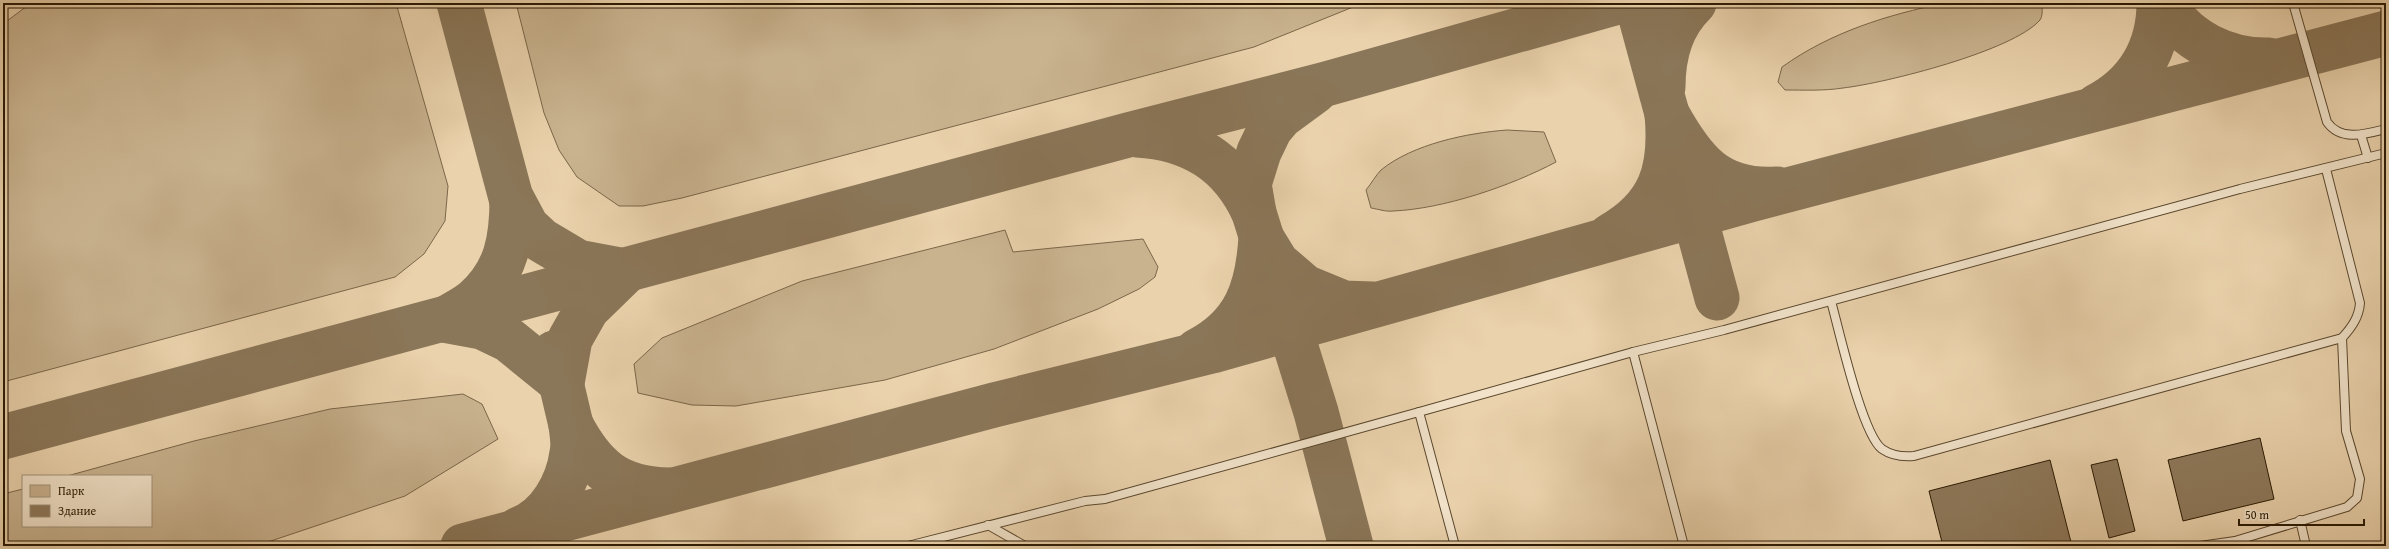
<svg xmlns="http://www.w3.org/2000/svg" width="2389" height="549" viewBox="0 0 2389 549" font-family="'Gentium Book Plus',serif">
	<style>
		.green { fill: #c9b38f; stroke: #7a6649 }
		.lines { fill: none; stroke-linecap: round; stroke-linejoin: round }
		.taxiway { stroke: #8a7658; stroke-width: 45 }
		.building { fill: #8e795b; stroke: #2a1903 }
		.service-casing { stroke: #5a472d; stroke-width: 10 }
		.service { stroke: #f1e2c9; stroke-width: 8 }
	</style>
	<rect width="100%" height="100%" fill="#ead2ac"/>
	<filter id="stains"><feTurbulence type="fractalNoise" baseFrequency=".005" numOctaves="4"/><feColorMatrix values="0 0 0 0 .2 0 0 0 0 .09 0 0 0 0 .02 0 0 0 .5 -.17"/></filter>
	<radialGradient id="worn" r=".72"><stop offset=".6" stop-color="#630" stop-opacity="0"/><stop offset="1" stop-color="#630" stop-opacity=".3"/></radialGradient>
	<g class="green">
		<path d="M31,3H396L448,186L445,221L424,254L395,277L3,382V24Z"/>
		<path d="M516,3H1363L1254,47L682,198L643,206H619L577,177L559,150L544,113Z"/>
		<path d="M1945,3H2038L2042,5C2042,10 2043,15 2040,20C2013,51 1886,83 1843,88C1824,91 1804,90 1785,90L1778,82L1782,67C1831,32 1887,15 1945,3Z"/>
		<path d="M1507,130L1544,132L1556,162C1511,186 1443,209 1393,211C1386,212 1378,209 1371,208L1366,190C1371,184 1376,175 1381,170C1413,144 1467,133 1507,130Z"/>
		<path d="M1005,230L1013,252L1143,239L1158,267L1155,277L1139,289L1098,309L994,349L885,380L736,406L692,405L638,393L634,364L662,338L802,281Z"/>
		<path d="M463,394L482,404L498,439L405,496L256,546H3V494L23,489V526H151V476H67L194,441L330,409Z"/>
	</g>
	<g class="lines">
		<g class="taxiway">
			<path d="M459,3L519,228"/>
			<path d="M1637,3L1717,298"/>
			<path d="M2164,3C2184,41 2228,61 2269,60"/>
			<path d="M1663,87C1663,56 1671,25 1694,3"/>
			<path d="M2097,106C2138,85 2159,48 2159,3"/>
			<path d="M1137,135C1191,138 1231,162 1254,213L1316,412L1351,546"/>
			<path d="M512,199L527,227L541,240L578,262L626,271L587,309L570,339L562,383L509,340L482,327L444,320C454,313 466,308 475,300C507,272 512,238 512,199Z"/>
			<path d="M1254,213L1249,184L1259,152L1270,129L1281,116L1315,91"/>
			<path d="M1610,236C1661,207 1672,170 1667,114C1693,161 1717,193 1777,189"/>
			<path d="M1197,351C1246,326 1258,288 1261,237L1277,263L1305,287L1344,303L1372,304"/>
			<path d="M554,353L571,425"/>
			<path d="M3,437L1128,135L1326,84L1614,3"/>
			<path d="M519,529C549,518 568,484 572,453C574,444 572,434 571,425C594,469 618,489 669,490"/>
			<path d="M463,546L994,405L1212,351L1753,199L2386,33"/>
		</g>
	</g>
	<g class="building">
		<path d="M2260,438L2274,499L2183,521L2168,460Z"/>
		<path d="M2117,459L2135,531L2109,538L2091,465Z"/>
		<path d="M2050,460L2072,546H1943L1929,491Z"/>
		<path d="M2359,542L2360,546H2344Z"/>
	</g>
	<g class="lines">
		<defs>
			<g id="service">
				<path d="M2293,3L2327,122C2341,142 2366,134 2386,129"/>
				<path d="M2361,135L2368,158"/>
				<path d="M1831,301C1839,330 1862,434 1882,449C1892,456 1902,457 1914,456L2342,338"/>
				<path d="M1633,352L1684,546"/>
				<path d="M1419,412L1633,352L1724,330L2240,189L2386,153"/>
				<path d="M2300,520L2306,546"/>
				<path d="M988,525L1025,546"/>
				<path d="M908,546L1085,501L1105,499L1419,412L1455,546"/>
				<path d="M2149,546H2174"/>
				<path d="M2200,546L2235,541L2347,507L2357,498L2360,479L2346,431L2342,338C2352,327 2359,317 2360,303L2326,169"/>
			</g>
		</defs>
		<use href="#service" class="service-casing"/>
		<use href="#service" class="service"/>
	</g>
	<rect width="2389" height="549" fill="none" stroke="#ead2ac" stroke-width="16"/>
	<rect x="4" y="4" width="2381" height="541" fill="none" stroke="#2a1903" stroke-width="2"/>
	<rect x="8" y="8" width="2373" height="533" fill="none" stroke="#2a1903"/>
	<rect x="22" y="475" width="130" height="52" fill="#f1e2c9" stroke="#a1927a"/>
	<rect x="30" y="485" width="20" height="12" fill="#c9b38f" stroke="#a1927a"/>
	<text x="58" y="495" font-size="12" fill="#2a1903">Парк</text>
	<rect x="30" y="505" width="20" height="12" fill="#8e795b" stroke="#a1927a"/>
	<text x="58" y="515" font-size="12" fill="#2a1903">Здание</text>
	<path d="M2239 519v6h125v-6" fill="none" stroke="#2a1903" stroke-width="2"/>
	<text x="2245" y="519" font-size="12" fill="#2a1903" stroke="#f1e2c9" stroke-width="3" paint-order="stroke">50 m</text>
	<rect width="100%" height="100%" filter="url(#stains)"/>
	<rect width="100%" height="100%" fill="url(#worn)"/>
</svg>
